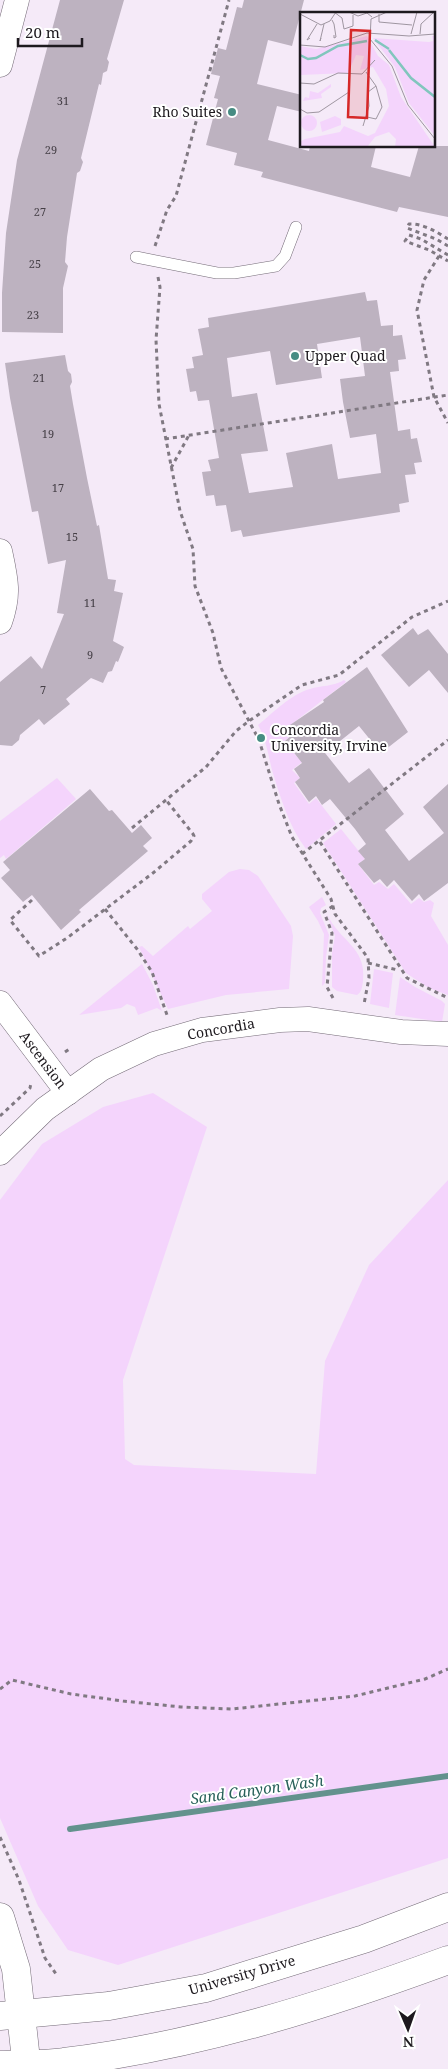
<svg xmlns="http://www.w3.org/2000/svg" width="448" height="2069" viewBox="0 0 448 2069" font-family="'Noto Serif',serif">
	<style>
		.green { fill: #f4d4fc }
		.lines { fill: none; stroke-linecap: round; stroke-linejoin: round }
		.stream { stroke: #63928d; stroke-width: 6 }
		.building { fill: #bdb2c0; fill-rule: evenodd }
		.lane-casing { stroke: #746b77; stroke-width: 12 }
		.street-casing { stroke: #746b77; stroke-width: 25 }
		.secondary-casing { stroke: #746b77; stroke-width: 29 }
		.primary-casing { stroke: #746b77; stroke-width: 29 }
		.path { stroke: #807982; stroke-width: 3; stroke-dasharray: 4 4; stroke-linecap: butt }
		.lane { stroke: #fff; stroke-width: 11 }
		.street { stroke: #fff; stroke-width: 24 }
		.secondary { stroke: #fff; stroke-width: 28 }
		.primary { stroke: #fff; stroke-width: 28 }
		.poi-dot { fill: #468c83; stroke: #fff; stroke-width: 2 }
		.labels { text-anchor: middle; stroke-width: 4; stroke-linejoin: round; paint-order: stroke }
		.number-label { font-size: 11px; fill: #453f46 }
		.poi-label { font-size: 14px; fill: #1d191e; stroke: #fff; text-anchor: start }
		.street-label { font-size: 14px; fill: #1d191e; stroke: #fff }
		.water-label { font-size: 15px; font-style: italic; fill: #28615a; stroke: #fff }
		.inset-river { fill: none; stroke: #81c6bd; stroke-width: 2.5 }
		.inset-road { fill: none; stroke: #9f96a1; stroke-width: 1 }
		.view { fill: #d62828; fill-opacity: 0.15; stroke: #d62828; stroke-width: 2.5 }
		.inset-edge { fill: none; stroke: #1d191e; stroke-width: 2.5 }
	</style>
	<rect width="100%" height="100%" fill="#f5eaf8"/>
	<g class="green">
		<path d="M344,680L346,682L288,727L293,734L283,742L302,762L292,770L300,778L294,783L309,804L316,798L336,824L306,849C289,827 280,796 272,770C268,754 266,739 258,725C273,713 291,694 310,689C321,685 333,687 344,680Z"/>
		<path d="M57,778L76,799L6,859L4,855L0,858V821Z"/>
		<path d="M341,829L365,859L358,864L374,885L379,882L388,889L394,884L411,904L419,898L424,902L430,900L434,903L431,916L448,945V995L429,988L406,973L323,843Z"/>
		<path d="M240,869L249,870L258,876L291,926L293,936L289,989L226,995L168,1009L139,947L142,946L153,956L188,926L190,929L212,911L202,899V894L229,872Z"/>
		<path d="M322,897L326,905L321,908L320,913L329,935L326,957L325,983L322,986L324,934L318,921L309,907Z"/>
		<path d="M327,914C339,941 367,947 363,981C362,987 362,992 357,995L337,991L332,987V953L335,936Z"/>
		<path d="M142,964L153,985L162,1011L157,1008L138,1015L135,1007L127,1004L121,1008L79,1015Z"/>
		<path d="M374,969L393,973L389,1008L370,1004Z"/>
		<path d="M400,977L415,987L442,1001L445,1004L442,1022L395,1015Z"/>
		<path d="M153,1093L207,1127L123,1380L125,1459L134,1465L316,1474L325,1361L369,1265L448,1180V1858L118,1965L68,1950L38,1906L0,1818V1200L42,1144L103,1107Z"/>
	</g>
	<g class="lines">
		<path class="stream" d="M70,1829L448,1776"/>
	</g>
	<g class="building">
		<path d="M60,0H124L107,59L109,62L107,71L103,73L101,85L99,84L81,158L83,162L80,171L77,173L67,237L65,262L68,266L63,288V333L2,332V293L6,233L17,160Z"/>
		<path d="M244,0H304L292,46L268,40L257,84L302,95V112L277,106L268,140L309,151L310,146H376L371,167L410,177L419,146H448V217L399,207L397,212L261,177L263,172L234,165L237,153L206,145L218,99L214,98L220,76L211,74L218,48L226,50L237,7L242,8Z"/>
		<path d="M365,292L367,301L377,300L381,326L393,325V336L402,335L406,359L398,360L399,371L390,372L398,431L410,429L411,439L417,438L422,462L414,463L416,474L405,475L409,502L399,504L400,512L243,537L241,530L231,532L226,505L216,506L214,495L206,496L202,472L211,471L208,460L219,458L209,400L198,401L196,391L190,392L186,369L194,368L192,357L203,355L198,329L209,327L208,318ZM360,337L365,376L340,379L343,402L350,438L376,434L381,473L338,479L332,444L286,453L293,487L249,493L241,454L268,451L257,393L232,397L227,358L270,351L276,385L322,378L317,344Z"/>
		<path d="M65,355L68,371L71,374L72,382L70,386L73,404L87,478L97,526L99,525L108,579L116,580L114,591L123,593L113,641L124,647L118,662L116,661L112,671L108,672L103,683L91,678L66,699L70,704L44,725L39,719L20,735L19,740L12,746L0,745V682L31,656L42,669L64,614L57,613L66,560L48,564L38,511L32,512L10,398L5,363Z"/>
		<path d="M413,628L418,635L428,629L448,654V693L429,670L409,687L381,655Z"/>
		<path d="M367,667L408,732L381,753L359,726L325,753L349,783L369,768L404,814L385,830L409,861L444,833L423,807L448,784V883L424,901L419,894L412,901L394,880L387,887L380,879L374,883L358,864L365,859L358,851L366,844L355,829L330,799L322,805L316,796L309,802L295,782L300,778L294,769L302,763L285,741L293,734L287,727L324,702L323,700Z"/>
		<path d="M90,789L109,811L112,810L132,833L141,825L152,838L143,846L148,851L79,910L81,912L61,930L32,895L23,902L1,878L10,870L3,862Z"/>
	</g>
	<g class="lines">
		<defs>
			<path id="lane" d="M136,257L217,273H234L276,266L285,256L296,227"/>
			<g id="street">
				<path d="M0,65L17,0"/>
				<path d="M0,551C6,579 10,594 0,622"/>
				<path d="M0,1003L68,1093"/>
				<path d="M0,1153L45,1109L101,1069L154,1044L202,1030L280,1020L308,1019L401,1032L448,1034"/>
			</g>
			<path id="secondary" d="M0,1917L16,1969L27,2069"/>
			<g id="primary">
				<path d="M0,2016L109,2006L206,1988L364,1939L448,1907"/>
				<path d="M0,2065C21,2064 43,2065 64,2062C197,2046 323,2006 448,1960"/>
			</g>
		</defs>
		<use href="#lane" class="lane-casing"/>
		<use href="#street" class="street-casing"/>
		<use href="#secondary" class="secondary-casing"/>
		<use href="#primary" class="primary-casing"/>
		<g class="path">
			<path d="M448,239C437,232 422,223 409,224L407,228L436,239L448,246"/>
			<path d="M155,246L167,210L176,196L180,181L229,0"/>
			<path d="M448,255L421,239L409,235L405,241L429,250L448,261"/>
			<path d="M439,256L424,280L417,310L434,397L448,423"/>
			<path d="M158,277L160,287L156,340L159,404L180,511L193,549L195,586L213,633L221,668L259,740L279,804L292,837L331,899L335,914L368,958L369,978L364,1004"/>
			<path d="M165,439L448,395"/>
			<path d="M171,468L189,435"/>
			<path d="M132,828L206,767L236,731L249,721L302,685L339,675L412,617L448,601"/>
			<path d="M320,842L407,978L448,998"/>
			<path d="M302,854L448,740"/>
			<path d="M32,900L10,920L39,956L67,938L153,873L191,841L194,836L193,834L166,800"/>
			<path d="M333,906L324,912L332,933L327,987L333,998"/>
			<path d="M105,909L137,949L152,972L167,1015"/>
			<path d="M368,963L398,970"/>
			<path d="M65,1052L71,1048"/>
			<path d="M0,1116L30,1088L31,1083"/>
			<path d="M0,1689L12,1680L71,1694L123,1701L181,1707L232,1709L355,1696L425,1679L448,1669"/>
			<path d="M0,1837L19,1880L45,1958L56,1974"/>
		</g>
		<use href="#lane" class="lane"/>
		<use href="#street" class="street"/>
		<use href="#secondary" class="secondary"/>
		<use href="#primary" class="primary"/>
	</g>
	<g class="poi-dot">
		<circle cx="232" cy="112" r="5"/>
		<circle cx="295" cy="356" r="5"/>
		<circle cx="261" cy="738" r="5"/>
	</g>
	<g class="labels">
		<g class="number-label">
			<text x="63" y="105">31</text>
			<text x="51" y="154">29</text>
			<text x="40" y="216">27</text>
			<text x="35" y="268">25</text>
			<text x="33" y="319">23</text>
			<text x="39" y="382">21</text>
			<text x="48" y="438">19</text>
			<text x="58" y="492">17</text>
			<text x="72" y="541">15</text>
			<text x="90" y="607">11</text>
			<text x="90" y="659">9</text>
			<text x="43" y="694">7</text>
		</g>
		<g class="poi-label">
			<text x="222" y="117" text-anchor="end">Rho Suites</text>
			<text x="305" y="361">Upper Quad</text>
			<text x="271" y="735">Concordia<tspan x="271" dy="16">University, Irvine</tspan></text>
		</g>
		<g class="street-label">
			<text transform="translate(221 1029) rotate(-10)" y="5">Concordia</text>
			<text transform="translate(43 1060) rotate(53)" y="5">Ascension</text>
			<text transform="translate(242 1975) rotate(-16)" y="5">University Drive</text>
		</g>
		<g class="water-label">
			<text transform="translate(257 1790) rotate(-8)" y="5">Sand Canyon Wash</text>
		</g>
	</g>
	<g transform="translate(300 12)">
		<rect width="135" height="135" fill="#f5eaf8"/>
		<path d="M67,24L78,44L89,53L101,85L135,135H95L96,127L89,120L75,125L67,135H0V130L5,127L40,120L44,114L68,124L75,121L89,94L86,77L73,55L60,58L64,44L56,43L48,61L0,63V34L16,37ZM132,24H135V124L109,91L95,55L73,26L129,30L133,29ZM31,72V75L21,82L22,86L3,89L5,85L9,86L10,79L18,81ZM1 111a8 8 0 1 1 16 0a8 8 0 1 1-16 0ZM35,104L41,107V113L22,120L20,110Z" fill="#f4d4fc"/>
		<path class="inset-river" d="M75,28L89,37M89,38L111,66L135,85M0,43L8,47L16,46L38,34L67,29"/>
		<path class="inset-road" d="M34,0L42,6L44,17L53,14V3M49,0L58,4L67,1L72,5M87,0L71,7L70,27L92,54L108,93L135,127M0,2L21,13L30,9L36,0M79,2V10L112,13M32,8L34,12L36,25L34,26V23M111,22L117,0M120,22L121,12L134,0M10,26L7,28L17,12M21,26L20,29L24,12M0,33L25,35L67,21L109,24L135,22M66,60L76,74L82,95L76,107L67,105M0,71L14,72L38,61L62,62L75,48M0,97L7,101L19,100L49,80M63,114L69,94L68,80L76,74"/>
		<path class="view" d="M51,18L70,19L67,106L48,105Z"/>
		<rect width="135" height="135" class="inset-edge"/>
	</g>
	<g transform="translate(408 2029) rotate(178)" stroke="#ffffff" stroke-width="4" paint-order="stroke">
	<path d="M0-4L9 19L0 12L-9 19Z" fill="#1d191e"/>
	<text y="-8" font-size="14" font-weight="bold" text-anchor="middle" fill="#1d191e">N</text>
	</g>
	<path d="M18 38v8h64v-8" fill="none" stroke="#1d191e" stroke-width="2.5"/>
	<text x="25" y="38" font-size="15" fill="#1d191e" stroke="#ffffff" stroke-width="4" paint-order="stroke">20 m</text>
</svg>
